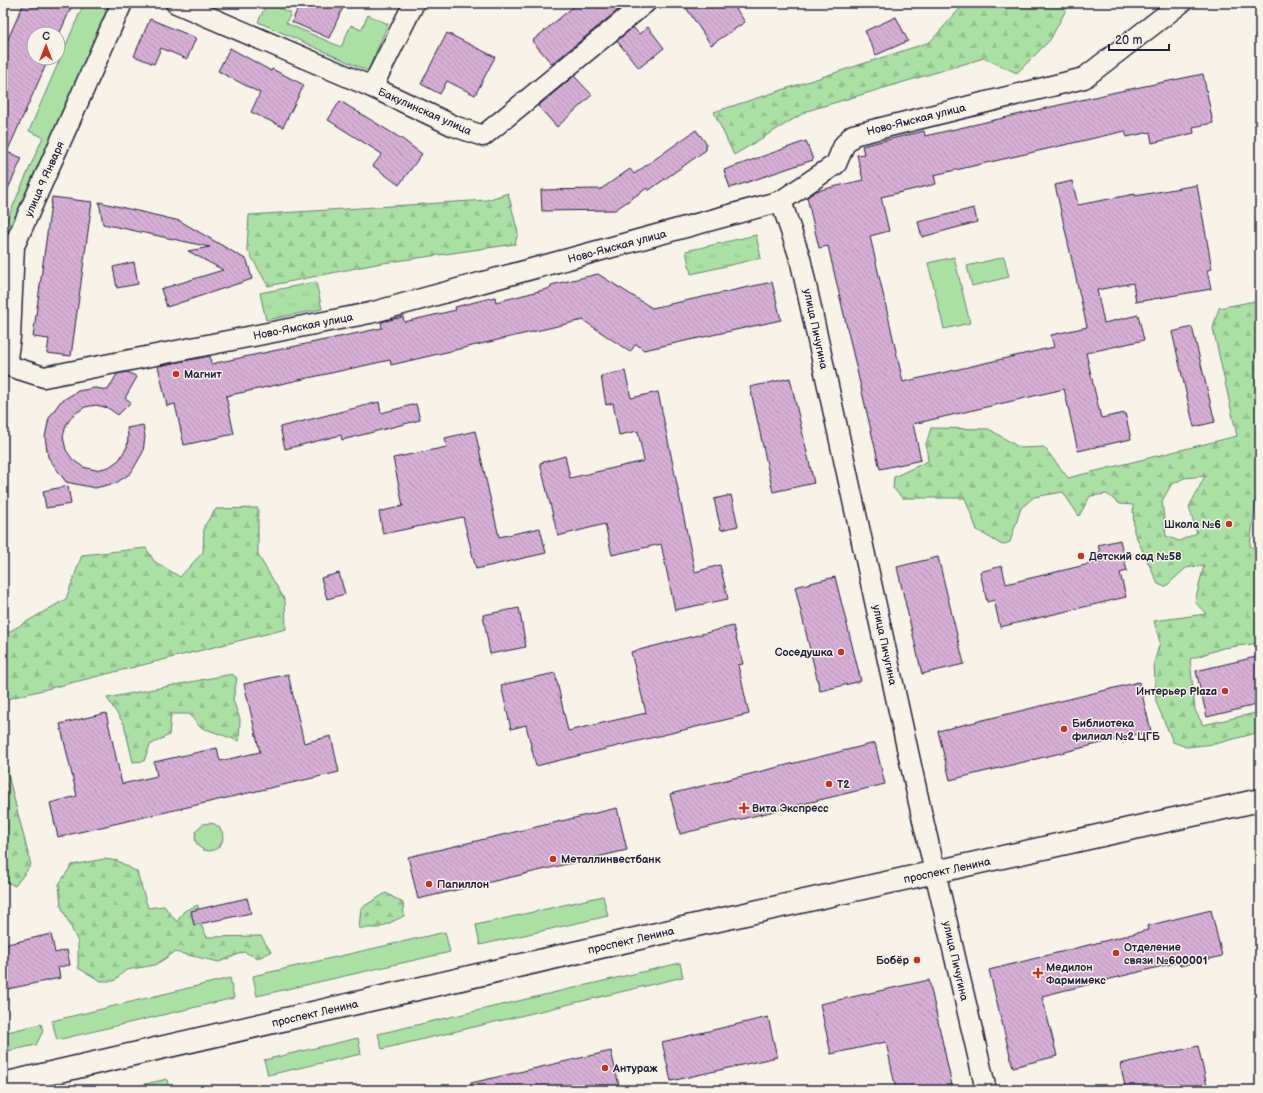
<svg xmlns="http://www.w3.org/2000/svg" width="1263" height="1093" viewBox="0 0 1263 1093" font-family="'Balsamiq Sans',sans-serif">
	<style>
		.grass { fill: #aae0a4; stroke: #668170 }
		.forest { fill: url(#forest-firs); stroke: #668170; fill-rule: evenodd }
		.park { fill: url(#park-tufts); stroke: #668170 }
		.building { fill: url(#building-back-hatch); stroke: #22223b }
		.lines { fill: none; stroke-linecap: round; stroke-linejoin: round }
		.street-casing { stroke: #22223b; stroke-width: 23 }
		.primary-casing { stroke: #22223b; stroke-width: 25 }
		.street { stroke: #f7f3e8; stroke-width: 20 }
		.primary { stroke: #f7f3e8; stroke-width: 22 }
		.poi-dot { fill: #c8321e; stroke: #f7f3e8; stroke-width: 1.5 }
		.labels { text-anchor: middle; stroke-width: 3; stroke-linejoin: round; paint-order: stroke }
		.street-label { font-size: 11px; fill: #22223b; stroke: #f7f3e8 }
		.poi-label { font-size: 11px; font-weight: bold; fill: #22223b; stroke: #f7f3e8; text-anchor: start }
	</style>
	<defs>
		<pattern id="forest-firs" width="22" height="20" patternUnits="userSpaceOnUse"><rect width="22" height="20" fill="#aae0a4"/><path d="M5 1l3.5 6h-7zM16 11l3.5 6h-7z" fill="#92c08e"/></pattern>
		<pattern id="park-tufts" width="24" height="20" patternUnits="userSpaceOnUse"><rect width="24" height="20" fill="#aae0a4"/><path d="M3 7l-1-3M5 7V3M7 7l1-3M15 17l-1-3M17 17v-4M19 17l1-3" fill="none" stroke="#92c08e"/></pattern>
		<pattern id="building-back-hatch" width="6" height="6" patternUnits="userSpaceOnUse"><rect width="6" height="6" fill="#d7afd6"/><path d="M-1 5l2 2M0 0l6 6M5-1l2 2" fill="none" stroke="#b896b9"/></pattern>
	</defs>
	<rect width="100%" height="100%" fill="#f7f3e8"/>
	<filter id="ink" filterUnits="userSpaceOnUse"><feTurbulence type="fractalNoise" baseFrequency=".025" numOctaves="2"/><feDisplacementMap in="SourceGraphic" scale="8" xChannelSelector="R" yChannelSelector="G"/><feConvolveMatrix kernelMatrix="1 2 1 2 8 2 1 2 1" color-interpolation-filters="sRGB"/></filter>
	<g filter="url(#ink)">
		<g class="grass">
			<path d="M84,3H114L12,237L3,233V229L43,137L29,131Z"/>
			<path d="M267,3L291,13L286,23L341,47L351,25L361,30L368,15L388,24L368,71L258,22Z"/>
			<path d="M954,257L970,323L944,329L928,263Z"/>
			<path d="M1004,257L1009,277L972,286L967,266Z"/>
			<circle cx="209" cy="837" r="14"/>
			<path d="M603,896L608,916L480,945L476,925Z"/>
			<path d="M445,932L450,952L257,996L253,976Z"/>
			<path d="M680,963L683,977L382,1049L378,1034Z"/>
			<path d="M230,978L234,998L57,1040L52,1021Z"/>
			<path d="M41,1024L43,1031L36,1045L3,1052V1033Z"/>
			<path d="M358,1038L361,1054L268,1075L264,1060Z"/>
			<path d="M167,1079L169,1090H119Z"/>
		</g>
		<g class="forest">
			<path d="M965,3H1079L1068,6L1050,40L1017,73L984,58L807,111L734,155L714,112L930,42Z"/>
			<path d="M508,193L518,233L515,244L376,264L268,286L247,249L249,215L487,200Z"/>
			<path d="M1260,300V481L1258,484L1250,546L1260,551V643L1223,648L1190,659L1195,710L1203,725L1260,712V732L1215,744L1186,747L1173,742L1156,702L1154,663L1160,642L1154,621L1206,614L1195,602L1204,565L1186,568L1165,587L1158,584L1134,532L1133,505L1120,504L1107,494L1090,496L1079,516L1063,492L1034,497L1021,508L1010,542L1002,545L977,530L965,498H902L893,488L894,477L928,461L926,444L931,428L989,429L1020,448L1044,447L1068,478L1237,436L1213,328L1219,308ZM1205,476L1189,507L1197,533L1179,541L1166,536L1162,501L1171,485L1184,478Z"/>
			<path d="M258,508V555L285,600L286,629L3,700V634L7,633L66,599L82,555L146,548L154,561L180,577L203,552L204,526L216,509Z"/>
			<path d="M232,674L237,678L233,700L240,719L239,741L200,727L189,714H171L169,735L150,745L144,761L133,762L124,724L107,698Z"/>
			<path d="M3,755L31,865L15,886L3,880Z"/>
			<path d="M104,859L118,861L137,872L148,908L164,906L177,922L184,911L198,905L199,921L207,937L261,936L271,952L258,958L244,952L219,962L175,952L155,965L126,970L114,981H101L78,968V942L61,906L59,884L72,865Z"/>
			<path d="M386,893L403,903L404,916L379,928H359L361,908Z"/>
		</g>
		<g class="park">
			<path d="M756,235L761,258L691,274L686,251Z"/>
			<path d="M316,282L322,309L266,320L260,293Z"/>
		</g>
		<g class="building">
			<path d="M24,3H73L58,37V34H34V58H49L7,152L22,158L3,200V50Z"/>
			<path d="M300,3H345L329,38L292,22Z"/>
			<path d="M578,3H613L618,10L552,64L532,41Z"/>
			<path d="M683,3H732L745,22L711,45Z"/>
			<path d="M896,17L908,41L876,55L865,31Z"/>
			<path d="M150,19L196,38L187,59L161,48L154,64L134,56Z"/>
			<path d="M633,27L639,34L648,27L664,48L639,68L617,41Z"/>
			<path d="M447,33L495,57L475,95L447,81L440,94L421,84Z"/>
			<path d="M230,48L271,71L272,69L304,85L283,127L251,112L260,93L218,71Z"/>
			<path d="M1203,74L1213,123L1193,127L1194,133L1152,143L1150,132L1127,137L1125,131L934,175L936,184L881,197L889,231L870,236L903,382L1054,347L1051,335L1087,327L1055,185L1072,181L1078,205L1135,194V196L1197,185L1212,269L1207,270L1211,289L1136,302L1133,283L1097,290L1104,323L1138,315L1144,340L1086,353L1101,418L1125,413L1131,439L1078,451L1064,389L913,424L921,460L880,469L828,246L819,248L807,197L816,191L863,180L857,155L864,154L862,146L924,131L925,136L1116,92Z"/>
			<path d="M574,76L592,95L557,127L538,106Z"/>
			<path d="M340,101L402,139L422,154L399,185L373,166L382,154L328,120Z"/>
			<path d="M696,130L706,143V150L648,191L647,188L615,210L542,211L541,190L601,189L630,169L634,174Z"/>
			<path d="M806,141L813,160L730,188L724,170Z"/>
			<path d="M52,197L92,202L71,356L47,353L49,339L33,337Z"/>
			<path d="M99,202L180,221L247,260L252,279L167,307L161,289L223,270L188,251L210,247L103,224Z"/>
			<path d="M974,208L977,222L922,237L918,222Z"/>
			<path d="M134,262L138,284L117,288L113,267Z"/>
			<path d="M598,274L652,308L772,282L781,320L644,350L636,344L630,352L583,320L391,365L390,360L226,396L234,434L184,445L175,404L167,406L158,366L210,356L211,364L382,328L381,322L403,317L404,322L456,310L455,307L495,297L496,302L551,288V285Z"/>
			<path d="M1192,327L1215,422L1194,427L1172,332Z"/>
			<path d="M625,371L631,398L658,392L695,572L720,565L728,599L675,610L661,544L612,555L605,524L558,536L540,463L565,456L570,478L644,461L638,431L619,435L613,403L606,405L601,376Z"/>
			<path d="M128,372L137,377L125,398L131,402L118,415L108,408L96,405L85,407L73,415L66,425L63,437L66,450L73,460L83,467L96,470L109,467L119,460L127,447L128,437L127,428L143,425L145,437L143,452L131,473L116,483L95,488L66,482L48,457L45,437L49,418L60,402L78,391L95,388L108,390L117,374Z"/>
			<path d="M790,378L814,483L773,492L750,387Z"/>
			<path d="M379,402L381,413L416,404L420,420L342,440L341,435L285,449L280,427Z"/>
			<path d="M475,431L499,537L540,528L546,553L476,569L463,517L383,534L379,512L403,506L393,458L447,447L445,438Z"/>
			<path d="M68,486L71,504L46,508L43,491Z"/>
			<path d="M731,495L738,526L721,530L714,499Z"/>
			<path d="M1120,540L1127,571L1120,573L1126,597L1000,627L994,600L987,602L980,572L1002,566L1006,584L1102,561L1098,545Z"/>
			<path d="M938,557L964,664L922,674L897,567Z"/>
			<path d="M339,573L345,594L327,599L321,578Z"/>
			<path d="M835,577L861,681L820,691L795,587Z"/>
			<path d="M519,608L526,647L490,654L483,615Z"/>
			<path d="M733,626L743,664L738,665L749,714L536,766L526,725L511,729L501,685L555,673L568,731L646,713L631,652Z"/>
			<path d="M1260,656V704L1207,717L1196,671Z"/>
			<path d="M288,674L304,743L331,736L339,772L58,837L50,803L77,796L60,724L106,713L122,784L157,776L154,762L217,748L220,761L260,752L244,684Z"/>
			<path d="M1139,682L1151,731L950,780L938,731Z"/>
			<path d="M875,743L885,784L680,834L670,794Z"/>
			<path d="M617,808L627,850L418,899L408,857Z"/>
			<path d="M247,898L251,913L194,925L191,911Z"/>
			<path d="M1211,910L1222,956L1180,966L1179,962L1042,996L1057,1056L1013,1067L989,970L1148,930L1147,926Z"/>
			<path d="M51,934L55,953L67,950L70,965L58,967L60,978L3,990V945Z"/>
			<path d="M929,980L953,1090H896L886,1042L831,1054L820,1004Z"/>
			<path d="M768,1017L777,1057L671,1081L662,1042Z"/>
			<path d="M1198,1046L1208,1090H1126L1120,1064Z"/>
			<path d="M611,1051L620,1090H472L471,1083Z"/>
		</g>
		<g class="lines">
			<defs>
				<g id="street">
					<path d="M176,3L372,87L454,126L483,136L645,3"/>
					<path d="M372,87L414,3"/>
					<path d="M781,201L800,258L922,816L986,1090"/>
					<path d="M6,365L10,337L14,246L122,3"/>
					<path d="M3,366L6,365L44,377L370,313L781,201L836,164L844,145L853,135L1084,78L1181,3"/>
				</g>
				<path id="primary" d="M3,1084L705,923L1260,800"/>
			</defs>
			<use href="#street" class="street-casing"/>
			<use href="#primary" class="primary-casing"/>
			<use href="#street" class="street"/>
			<use href="#primary" class="primary"/>
		</g>
	</g>
	<g class="poi-dot">
		<circle cx="176" cy="374" r="4"/>
		<circle cx="1229" cy="524" r="4"/>
		<circle cx="1081" cy="556" r="4"/>
		<circle cx="841" cy="652" r="4"/>
		<circle cx="1225" cy="691" r="4"/>
		<circle cx="1064" cy="729" r="4"/>
		<circle cx="829" cy="784" r="4"/>
		<path d="M742 802h4v4h4v4h-4v4h-4v-4h-4v-4h4z"/>
		<circle cx="553" cy="859" r="4"/>
		<circle cx="429" cy="884" r="4"/>
		<circle cx="1116" cy="953" r="4"/>
		<circle cx="917" cy="960" r="4"/>
		<path d="M1036 967h4v4h4v4h-4v4h-4v-4h-4v-4h4z"/>
		<circle cx="605" cy="1068" r="4"/>
	</g>
	<g class="labels">
		<g class="street-label">
			<text transform="translate(425 111) rotate(24)" y="4">Бакулинская улица</text>
			<text transform="translate(916 119) rotate(-14)" y="4">Ново-Ямская улица</text>
			<text transform="translate(44 179) rotate(-66)" y="4">улица 9 Января</text>
			<text transform="translate(617 246) rotate(-15)" y="4">Ново-Ямская улица</text>
			<text transform="translate(303 326) rotate(-11)" y="4">Ново-Ямская улица</text>
			<text transform="translate(816 329) rotate(78)" y="4">улица Пичугина</text>
			<text transform="translate(885 645) rotate(78)" y="4">улица Пичугина</text>
			<text transform="translate(947 870) rotate(-12)" y="4">проспект Ленина</text>
			<text transform="translate(631 940) rotate(-13)" y="4">проспект Ленина</text>
			<text transform="translate(956 961) rotate(77)" y="4">улица Пичугина</text>
			<text transform="translate(315 1013) rotate(-13)" y="4">проспект Ленина</text>
		</g>
		<g class="poi-label">
			<text x="184" y="378">Магнит</text>
			<text x="1221" y="528" text-anchor="end">Школа №6</text>
			<text x="1089" y="560">Детский сад №58</text>
			<text x="833" y="656" text-anchor="end">Соседушка</text>
			<text x="1217" y="695" text-anchor="end">Интерьер Plaza</text>
			<text x="1072" y="727">Библиотека<tspan x="1072" dy="13">филиал №2 ЦГБ</tspan></text>
			<text x="837" y="788">T2</text>
			<text x="752" y="812">Вита Экспресс</text>
			<text x="561" y="863">Металлинвестбанк</text>
			<text x="437" y="888">Папиллон</text>
			<text x="1124" y="951">Отделение<tspan x="1124" dy="13">связи №600001</tspan></text>
			<text x="909" y="964" text-anchor="end">Бобёр</text>
			<text x="1046" y="971">Медилон<tspan x="1046" dy="13">Фармимекс</tspan></text>
			<text x="613" y="1072">Антураж</text>
		</g>
	</g>
	<rect width="1263" height="1093" fill="none" stroke="#f7f3e8" stroke-width="16"/>
	<rect x="8" y="8" width="1247" height="1077" fill="none" stroke="#22223b" stroke-width="1.5" filter="url(#ink)"/>
	<g transform="translate(46 46)"><circle r="19" fill="#f7f3e8" stroke="#a29fa3"/>
	<path d="M0-3L7 15L0 10L-7 15Z" fill="#c8321e"/>
	<text y="-6" font-size="11" font-weight="bold" text-anchor="middle" fill="#22223b">С</text>
	</g>
	<path d="M1109 44v6h60v-6" fill="none" stroke="#22223b" stroke-width="2"/>
	<text x="1115" y="44" font-size="12" fill="#22223b" stroke="#f7f3e8" stroke-width="3" paint-order="stroke">20 m</text>
</svg>
